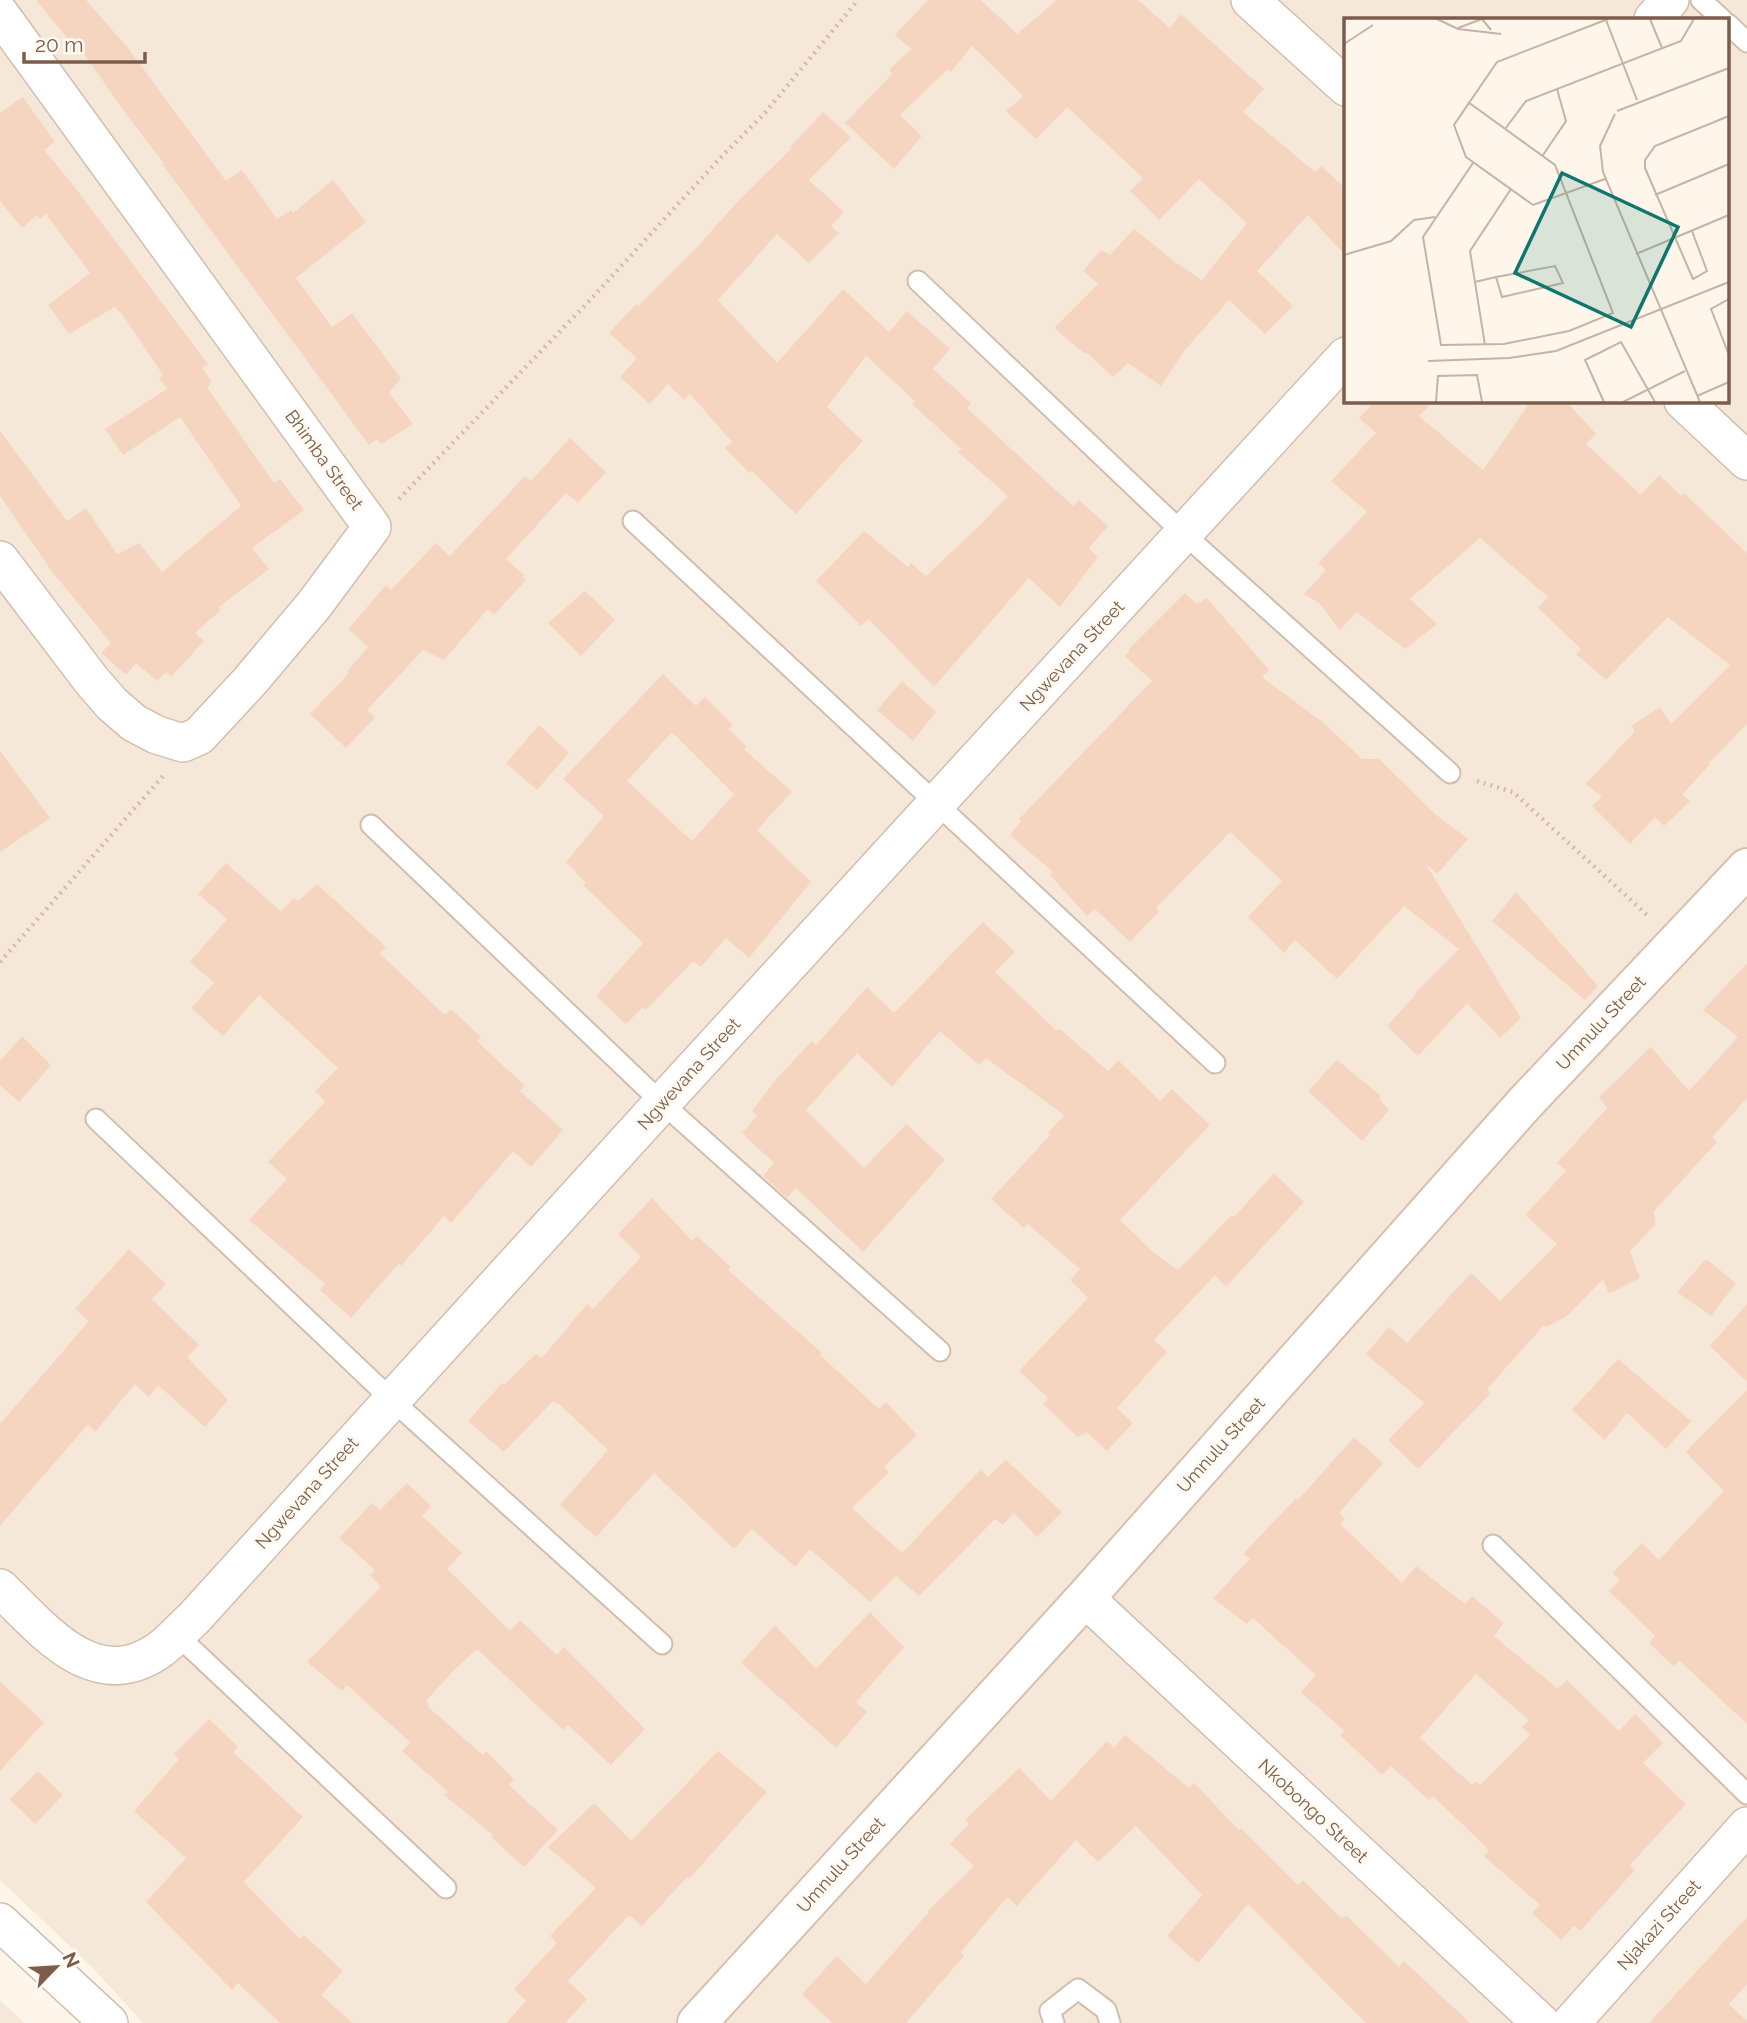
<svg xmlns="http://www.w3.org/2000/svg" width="1747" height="2023" viewBox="0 0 1747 2023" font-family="Raleway,sans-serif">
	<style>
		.residential { fill: #f6e8d8; fill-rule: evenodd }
		.building { fill: #f5d5c0; fill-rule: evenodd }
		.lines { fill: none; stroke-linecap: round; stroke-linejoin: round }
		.lane-casing { stroke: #d2beae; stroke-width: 23 }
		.street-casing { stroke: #d2beae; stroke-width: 40 }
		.secondary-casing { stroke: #d8c0ae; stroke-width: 42 }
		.path { stroke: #dbb8a2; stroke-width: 4.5; stroke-dasharray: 2 5; stroke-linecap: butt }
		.lane { stroke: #fff; stroke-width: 19 }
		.street { stroke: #fff; stroke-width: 37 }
		.secondary { stroke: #fff; stroke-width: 38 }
		.labels { text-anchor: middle; stroke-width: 6; stroke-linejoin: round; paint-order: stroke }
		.street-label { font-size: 18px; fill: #7c5c4b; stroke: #fffaf2 }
		.inset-road { fill: none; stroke: #c6b3a6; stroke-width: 2 }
		.view { fill: #0f766e; fill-opacity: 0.15; stroke: #0f766e; stroke-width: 3.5 }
		.inset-edge { fill: none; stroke: #7c5c4b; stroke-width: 3.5 }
	</style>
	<rect width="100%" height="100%" fill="#fef6eb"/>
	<g class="residential">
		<path d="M0,0H1747V2023H143L91,1966L0,1880ZM1346,19H1728V401H1346Z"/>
		<path d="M0,2000L25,2023H0Z"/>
	</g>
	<g class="building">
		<path d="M36,0H86L128,48L226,181L242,170L277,219L291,210L293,213L333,180L366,222L296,278L332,327L352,313L401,378L389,393L413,424L381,444L377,439L369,445L162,164L164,163L129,118L72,37L68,39Z"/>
		<path d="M928,0H981L1017,34L1057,0H1138L1170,28L1181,14L1264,89L1243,112L1315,172L1321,166L1346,189V256L1308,215L1257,271L1293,306L1265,334L1229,300L1184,351L1161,386L1128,363L1113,377L1086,352L1085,354L1054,328L1098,284L1083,271L1101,250L1110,255L1134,229L1175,262L1202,280L1247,223L1199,179L1159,220L1130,191L1143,178L1067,107L1036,139L1006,111L1023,96L972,46L951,72L948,69L900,115L922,136L894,169L845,123L892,74L889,70L911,49L895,35Z"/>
		<path d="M23,97L55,142L44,150L70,181L208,364L202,368L212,382L207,387L274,483L280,479L304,510L252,548L269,569L219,607L221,610L195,633L204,641L172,676L166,672L157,681L136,663L126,675L101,653L111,643L53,573L0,496V431L67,521L86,508L117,554L139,543L162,572L241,506L180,417L123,455L105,429L167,389L159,378L163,375L120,311L119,312L115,307L69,334L48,305L90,273L46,214L40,219L37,215L22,228L0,201V113Z"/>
		<path d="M823,112L851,137L809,180L844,212L831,226L839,233L809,263L777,234L718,300L777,363L843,289L889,332L907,311L950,349L933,369L971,403L967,408L1073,506L1079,500L1108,526L1089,548L1098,557L1060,607L1029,578L934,687L869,619L861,626L816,581L864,531L908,567L911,563L926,576L979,526L1008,496L958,452L961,449L912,404L915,401L866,356L827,407L863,441L796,514L752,471L749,473L725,448L732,442L690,394L684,400L668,384L650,404L620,377L637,358L609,333L636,304L638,306L698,246L739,200L792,148L790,147Z"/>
		<path d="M1375,401H1434L1419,416L1483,470L1531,401H1566L1596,434L1586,444L1641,495L1659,475L1682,496L1684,493L1747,553V724L1709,763L1710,764L1682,795L1690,801L1664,826L1655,817L1630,844L1592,806L1602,797L1586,784L1635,731L1631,726L1660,707L1671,724L1730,665L1668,617L1606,680L1576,654L1581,649L1538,608L1548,597L1480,538L1410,599L1437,624L1405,649L1357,612L1340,630L1319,603L1304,594L1326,570L1318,563L1367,512L1331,481L1376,433L1359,418Z"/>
		<path d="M570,438L606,472L578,503L566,493L506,559L524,575L523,577L526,580L494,615L488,609L444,660L423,650L367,710L375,718L346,748L310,714L349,673L347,671L368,647L348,629L386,585L391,590L436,543L450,556L525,476L531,481Z"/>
		<path d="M585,591L615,620L581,656L548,623Z"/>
		<path d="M1185,593L1197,604L1207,598L1269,670L1262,677L1325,724L1362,759H1379L1435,814L1468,839L1437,874L1425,863L1521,1018L1500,1038L1467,1003L1418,1056L1387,1026L1416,994L1415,993L1459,949L1404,906L1337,979L1295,940L1284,953L1248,917L1282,881L1230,832L1156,908L1159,911L1130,942L1095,909L1087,916L1050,875L1053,872L1010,835L1021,821L1019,819L1152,681L1125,656L1130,652L1128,650Z"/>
		<path d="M663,674L696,706L705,697L733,725L729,729L746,746L744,749L792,792L757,830L811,882L749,958L726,938L701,967L693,961L646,1010L643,1007L626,1024L596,996L643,943L583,885L586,883L566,862L604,816L563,779ZM672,732L734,794L692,841L627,781Z"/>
		<path d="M902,681L936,712L913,741L877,710Z"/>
		<path d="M539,725L569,753L537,790L506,763Z"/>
		<path d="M0,751L50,818L0,852Z"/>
		<path d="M226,863L281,911L294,898L298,901L317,884L386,947L380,954L445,1015L451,1009L481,1037L477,1041L525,1086L520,1091L563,1130L531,1167L513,1151L451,1223L444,1216L401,1266L399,1263L351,1318L320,1290L325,1284L249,1220L287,1179L268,1162L325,1102L315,1091L338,1068L259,995L223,1036L191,1008L214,983L190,962L227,919L198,894Z"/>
		<path d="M1516,892L1598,986L1585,1000L1492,921Z"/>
		<path d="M983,922L1015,952L995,972L1057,1031L1060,1029L1108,1071L1118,1060L1160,1101L1172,1089L1210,1125L1120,1220L1153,1252L1178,1270L1232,1215L1234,1217L1274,1173L1304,1202L1226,1287L1215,1275L1154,1340L1167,1352L1117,1408L1133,1423L1107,1451L1087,1432L1078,1437L1043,1404L1048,1398L1019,1371L1088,1298L1070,1280L1080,1269L1028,1224L1024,1228L991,1199L1050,1135L1048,1133L1064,1115L986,1058L979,1065L940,1031L892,1087L857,1053L806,1110L864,1168L906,1124L945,1160L863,1252L796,1188L787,1198L763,1176L774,1163L742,1133L757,1116L752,1111L778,1077L812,1041L816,1045L867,987L894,1013Z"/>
		<path d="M1747,963V1098L1712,1137L1717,1142L1654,1211L1655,1225L1630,1251L1640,1278L1609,1294L1603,1279L1567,1316L1546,1327L1544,1325L1487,1389L1491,1393L1418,1469L1388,1440L1424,1403L1366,1354L1389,1327L1407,1343L1471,1273L1500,1301L1557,1244L1525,1215L1566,1171L1557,1163L1607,1108L1599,1097L1651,1047L1689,1091L1738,1037L1703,1010Z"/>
		<path d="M22,1036L51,1065L19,1102L0,1085V1061Z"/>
		<path d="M1337,1060L1381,1096L1379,1099L1389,1110L1362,1141L1308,1091Z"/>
		<path d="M652,1198L692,1241L697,1236L731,1267L728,1270L822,1353L820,1355L879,1409L886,1402L917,1435L884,1467L889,1472L852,1508L902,1553L981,1469L988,1477L1006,1460L1062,1512L1037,1537L1014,1513L1003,1525L995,1519L919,1596L896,1576L870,1602L810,1549L795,1567L752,1529L734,1549L654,1473L596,1537L560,1505L608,1450L558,1403L556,1404L553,1401L504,1452L468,1421L502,1383L504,1385L536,1354L542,1358L587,1304L593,1309L641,1257L618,1234Z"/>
		<path d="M129,1249L166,1284L152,1299L199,1345L187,1357L228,1400L205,1427L158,1385L149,1397L135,1384L95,1432L88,1424L0,1526V1424L89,1321L75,1309Z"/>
		<path d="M1706,1259L1736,1283L1711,1316L1677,1292Z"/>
		<path d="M1747,1304V1382L1710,1346Z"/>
		<path d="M1618,1359L1691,1421L1666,1449L1627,1413L1605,1440L1572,1410Z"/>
		<path d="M1747,1390V1724L1679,1660L1674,1667L1649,1643L1655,1636L1609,1591L1620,1580L1613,1573L1642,1543L1659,1560L1724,1491L1686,1452Z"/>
		<path d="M1354,1437L1383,1463L1339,1513L1345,1519L1340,1524L1402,1583L1416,1566L1465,1604L1472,1596L1504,1623L1494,1636L1558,1689L1567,1680L1619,1731L1635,1714L1663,1743L1643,1763L1686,1804L1630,1865L1635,1870L1580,1931L1574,1926L1561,1940L1532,1913L1540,1905L1484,1856L1489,1850L1433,1796L1429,1800L1391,1766L1382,1775L1340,1735L1344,1731L1301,1692L1316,1675L1253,1618L1247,1624L1213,1598L1250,1559L1243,1554L1296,1498L1298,1500ZM1476,1674L1529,1720L1522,1727L1530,1735L1480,1785L1476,1781L1472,1785L1420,1738Z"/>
		<path d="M407,1483L431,1506L422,1516L462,1553L447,1569L510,1631L520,1620L557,1655L564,1647L645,1729L611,1765L568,1725L563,1730L477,1649L453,1671L426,1701L429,1704L427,1706L483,1755L486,1751L514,1779L509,1785L558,1830L524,1867L491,1837L493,1835L444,1795L448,1792L402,1751L410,1742L347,1685L342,1691L307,1662L381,1587L370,1575L375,1570L339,1538L372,1503L380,1510Z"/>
		<path d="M870,1612L904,1647L856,1702L867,1712L836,1748L741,1663L775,1625L816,1669Z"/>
		<path d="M0,1682L44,1722L0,1771Z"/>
		<path d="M209,1719L238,1747L233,1752L303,1817L244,1882L300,1939L304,1935L343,1971L321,1995L353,2023H280L238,1983L232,1990L146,1902L186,1858L134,1811L179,1759L174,1754Z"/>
		<path d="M1125,1735L1189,1788L1194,1783L1239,1830L1241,1828L1298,1885L1303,1880L1342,1919L1346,1915L1399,1967L1404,1961L1470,2023H1366L1248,1904L1198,1963L1167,1936L1202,1895L1136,1826L1098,1862L1076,1840L1017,1906L1007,1897L961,1952L964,1956L906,2023H832L802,1994L837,1956L866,1984L929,1912L928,1911L974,1866L950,1844L969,1824L965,1820L1019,1768L1051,1801L1107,1741L1114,1748Z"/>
		<path d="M718,1751L767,1792L689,1879L687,1877L642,1926L629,1915L568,1981L587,1999L565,2023H506L526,2001L514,1989L557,1943L550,1936L596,1888L548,1847L594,1803L631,1841Z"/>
		<path d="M38,1771L63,1795L35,1824L10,1800Z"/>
		<path d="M1747,1917V1984L1729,2004L1747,2021V2023H1649Z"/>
	</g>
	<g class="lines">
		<defs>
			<g id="lane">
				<path d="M1701,0L1722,19"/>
				<path d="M1728,24L1747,42"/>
				<path d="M918,281L1184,534L1450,773"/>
				<path d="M633,521L1215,1063"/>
				<path d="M371,825L662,1103L940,1351"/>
				<path d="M96,1119L392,1400L662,1644"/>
				<path d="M1493,1545L1747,1794"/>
				<path d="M176,1634L446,1888"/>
				<path d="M1054,2023L1050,2011L1078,1989L1106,2010L1110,2023"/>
			</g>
			<g id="street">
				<path d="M1250,0L1346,87"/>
				<path d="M0,14L372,527L314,605L250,681L199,736L183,743L157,735L134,723L112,704L92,681L0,560"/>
				<path d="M1653,19L1670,0"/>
				<path d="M1683,401L1747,461"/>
				<path d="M0,1588C43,1629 93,1695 158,1651C171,1642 182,1629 194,1618L662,1103L1346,356"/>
				<path d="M1085,1598L1541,2023"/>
				<path d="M0,1922L109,2023"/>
				<path d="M1571,2023L1747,1826"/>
			</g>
			<path id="secondary" d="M697,2023L1085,1598L1525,1103L1747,868"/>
		</defs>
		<use href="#lane" class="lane-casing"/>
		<use href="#street" class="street-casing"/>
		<use href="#secondary" class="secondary-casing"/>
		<g class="path">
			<path d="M399,499L592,298L723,155L765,113L858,0"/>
			<path d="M1477,781L1513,792L1647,915"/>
			<path d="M0,962L163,776"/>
		</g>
		<use href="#lane" class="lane"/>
		<use href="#street" class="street"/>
		<use href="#secondary" class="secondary"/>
	</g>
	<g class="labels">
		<g class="street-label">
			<text transform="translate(324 460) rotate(54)" y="6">Bhimba Street</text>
			<text transform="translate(1072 656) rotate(-47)" y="6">Ngwevana Street</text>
			<text transform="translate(1601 1023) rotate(-47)" y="6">Umnulu Street</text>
			<text transform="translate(689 1074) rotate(-48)" y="6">Ngwevana Street</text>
			<text transform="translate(1221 1445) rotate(-48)" y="6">Umnulu Street</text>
			<text transform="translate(307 1493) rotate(-48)" y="6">Ngwevana Street</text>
			<text transform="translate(1313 1811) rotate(43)" y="6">Nkobongo Street</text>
			<text transform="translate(841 1865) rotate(-48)" y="6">Umnulu Street</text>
			<text transform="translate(1659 1925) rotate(-48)" y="6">Njakazi Street</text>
		</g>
	</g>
	<g transform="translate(1344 18)">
		<rect width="385" height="385" fill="#fef6eb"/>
		<path class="inset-road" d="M93,1L114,11L157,16M306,1L318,30M262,2L293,82M114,10L138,1L147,12M0,26L29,7M124,84L211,147L269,295L225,313L160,326L97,327L79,219L129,145M273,93L385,50M271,96L256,128L259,154L356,384M161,111L182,83L337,23L350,1M199,137L222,103L213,71M261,161L189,187L122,139L110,107L153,44L264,1M311,177L385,146M348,213L363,253L349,261L301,150V142L311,128L385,98M292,236L385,197M0,237L47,223L70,202L91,199M131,264L152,259L211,248L219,265L158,279L152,259M385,281L367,291L385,337M141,327L126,233L167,171M84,343L165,340L212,333L385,264M353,378L385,364M92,384L94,358L133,357L138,384M260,384L241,342L277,324L311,384M279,384L341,353"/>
		<path class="view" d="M218,155L334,209L287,309L171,255Z"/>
		<rect width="385" height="385" class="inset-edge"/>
	</g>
	<g transform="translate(56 1967) rotate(65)" stroke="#fffaf2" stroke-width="5" paint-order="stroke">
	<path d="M0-5L12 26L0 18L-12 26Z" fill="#7c5c4b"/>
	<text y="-10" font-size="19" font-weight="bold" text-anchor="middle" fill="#7c5c4b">N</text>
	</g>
	<path d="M24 52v10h121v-10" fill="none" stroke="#7c5c4b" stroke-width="3.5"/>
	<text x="35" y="52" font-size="21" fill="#7c5c4b" stroke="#fffaf2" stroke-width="5" paint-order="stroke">20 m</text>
</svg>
